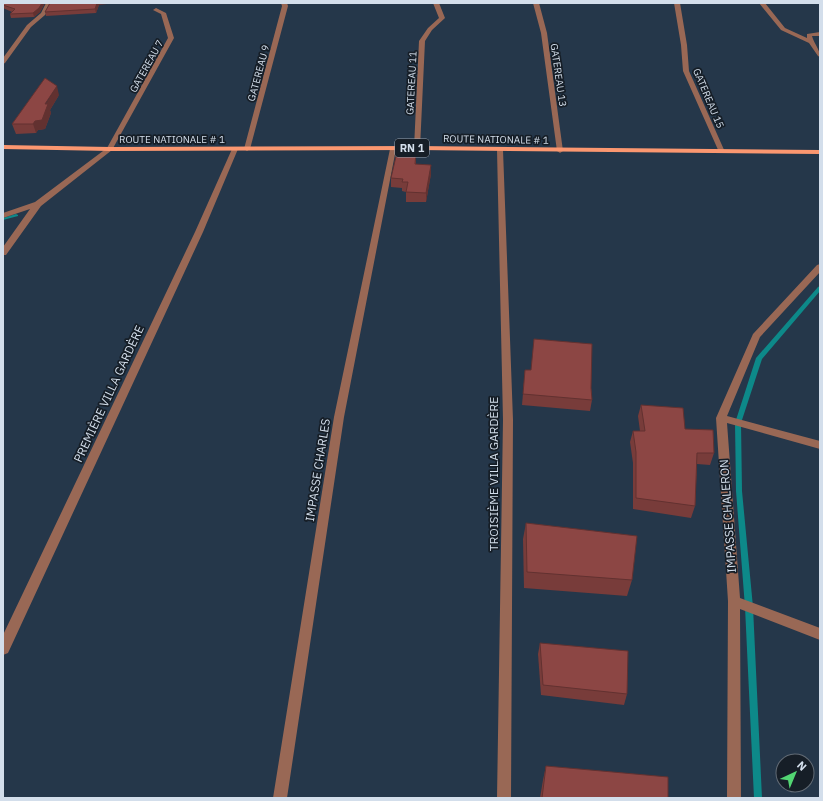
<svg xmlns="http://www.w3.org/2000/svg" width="823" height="801" viewBox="0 0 823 801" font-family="'IBM Plex Sans',sans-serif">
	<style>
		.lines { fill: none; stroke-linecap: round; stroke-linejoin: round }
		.stream { fill: #0d8989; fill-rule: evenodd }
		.minor { fill: #996855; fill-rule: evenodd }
		.major { fill: #fb9770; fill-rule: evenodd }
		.wall { fill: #783c3a }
		.shaded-wall { fill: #623130 }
		.building { fill: #8c4644; stroke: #623130 }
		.labels { text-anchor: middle; stroke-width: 3.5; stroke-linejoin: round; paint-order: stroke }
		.far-street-label { font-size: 10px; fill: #d3deeb; stroke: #161e27 }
		.shield { fill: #161e27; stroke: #9aa4b0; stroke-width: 1 }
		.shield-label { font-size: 11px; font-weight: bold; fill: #d3deeb }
		.street-label { font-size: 12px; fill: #d3deeb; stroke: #161e27 }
	</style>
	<rect width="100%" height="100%" fill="#25374a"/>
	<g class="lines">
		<g class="stream">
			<path d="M16,214L18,215V216L3,220V218Z"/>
			<path d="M820,286V291L762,359L741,423L742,491L753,607L762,798H754L745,607L736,491L735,423L756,358L818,287Z"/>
		</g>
		<g class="minor">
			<path d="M46,3H52L45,15L31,27L5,63L3,64V58L27,25L41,13Z"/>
			<path d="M281,3H287L288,6L250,149L247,151L244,149L282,6Z"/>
			<path d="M433,3H439L445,18L432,30L425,41L420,148L417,150L414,148L419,41L428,28L439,18Z"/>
			<path d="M533,3H539L547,33L563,151L560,153L557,151L541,33Z"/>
			<path d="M674,3H680L687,45L689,71L725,152L724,153L719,152L683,71L681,45Z"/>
			<path d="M759,3H765L785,28L807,38V34L820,32V36H812C814,44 820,49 820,57L818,56L809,43L781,30Z"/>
			<path d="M156,8L166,13L174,38L112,150L41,206L6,255H3V247L30,209L3,218V213L35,202L107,148L168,38L161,14L153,10Z"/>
			<path d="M235,147L238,149L203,232L8,653L3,655V635L195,232L232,149Z"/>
			<path d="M393,147L396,149L344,417L287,798H273L334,417L390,149Z"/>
			<path d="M500,148L503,150L513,420L511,798H497L503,420L497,150Z"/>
			<path d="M820,264V272L760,337L727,416L820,441V449L727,423L740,598L820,628V640L740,609L741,798H727L728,601L716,418L753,334L817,265Z"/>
		</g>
		<path class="major" d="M3,145L110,147L417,146L820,150V154L417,150L110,151L3,149Z"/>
	</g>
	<g class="wall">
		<path d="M3,3H45L40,12L34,17L11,18L10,14L12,12L3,8Z"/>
		<path d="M99,5L96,13L46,16L45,12Z"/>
		<path d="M59,95L50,110L51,113L45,129L38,130L36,133L16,134L12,124Z"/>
		<path d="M416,152V164L431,174L426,202H406V192L402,191V188L391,187V178Z"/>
		<path d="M525,370L591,388L592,400L590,411L522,405Z"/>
		<path d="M641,405L685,429L714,453L710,465L697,464L695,506L691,518L633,509V463L630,442L633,431H640L638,416Z"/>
		<path d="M526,523L632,580L627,596L524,588L523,539Z"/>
		<path d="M540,643L627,694L624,705L541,695L538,654Z"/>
		<path d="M546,766L668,798H540L543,780Z"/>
	</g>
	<g class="shaded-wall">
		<path d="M42,3H45L40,12L34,17L33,13Z"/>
		<path d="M97,3H115L99,5L96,13L95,9Z"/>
		<path d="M57,86L59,95L50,110L51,113L45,129L38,130L36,133L33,124Z"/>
		<path d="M431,165V174L426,202V193Z"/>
	</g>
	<g class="building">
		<path d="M3,3H42L39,8L33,13L10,14L15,9L3,5Z"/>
		<path d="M50,3H97L95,9L45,12Z"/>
		<path d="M45,78L57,86L45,104H48L42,120L35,121L33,124H12Z"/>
		<path d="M397,152H416L415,164L431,165L426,193L406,192L408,182H402L403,179L391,178Z"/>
		<path d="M534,339L592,344L591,388L592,400L523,394L525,370H531Z"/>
		<path d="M641,405L683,408L685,429L713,430L714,453H697L695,506L636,498V452L633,431H645Z"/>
		<path d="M526,523L637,536L632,580L527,572Z"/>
		<path d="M540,643L628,651L627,694L543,685Z"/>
		<path d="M546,766L668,777V798H542Z"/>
	</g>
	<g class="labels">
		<g class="far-street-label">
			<text transform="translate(146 66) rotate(-61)" y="4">GATEREAU 7</text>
			<text transform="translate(258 73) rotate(-75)" y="4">GATEREAU 9</text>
			<text transform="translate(559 75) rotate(82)" y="4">GATEREAU 13</text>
			<text transform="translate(411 83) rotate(-87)" y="4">GATEREAU 11</text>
			<text transform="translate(709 98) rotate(67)" y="4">GATEREAU 15</text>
			<text x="172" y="143">ROUTE NATIONALE # 1</text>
			<text transform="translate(496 139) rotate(1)" y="4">ROUTE NATIONALE # 1</text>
		</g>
		<rect class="shield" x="395" y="139" width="34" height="18" rx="3"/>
		<g class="shield-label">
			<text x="412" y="152">RN 1</text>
		</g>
		<g class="street-label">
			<text transform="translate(109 394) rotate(-65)" y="4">PREMIÈRE VILLA GARDÈRE</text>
			<text transform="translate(318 470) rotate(-81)" y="4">IMPASSE CHARLES</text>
			<text transform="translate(494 474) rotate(-90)" y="4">TROISIÈME VILLA GARDÈRE</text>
			<text transform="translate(728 516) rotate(-94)" y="4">IMPASSE CHALERON</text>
		</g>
	</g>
	<rect width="823" height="801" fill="none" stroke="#d3deeb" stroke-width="8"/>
	<g transform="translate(795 773) rotate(44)"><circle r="19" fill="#161e27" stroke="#626b75"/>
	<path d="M0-3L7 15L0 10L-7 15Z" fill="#52d673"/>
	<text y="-6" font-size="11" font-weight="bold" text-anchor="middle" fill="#d3deeb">N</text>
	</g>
</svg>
